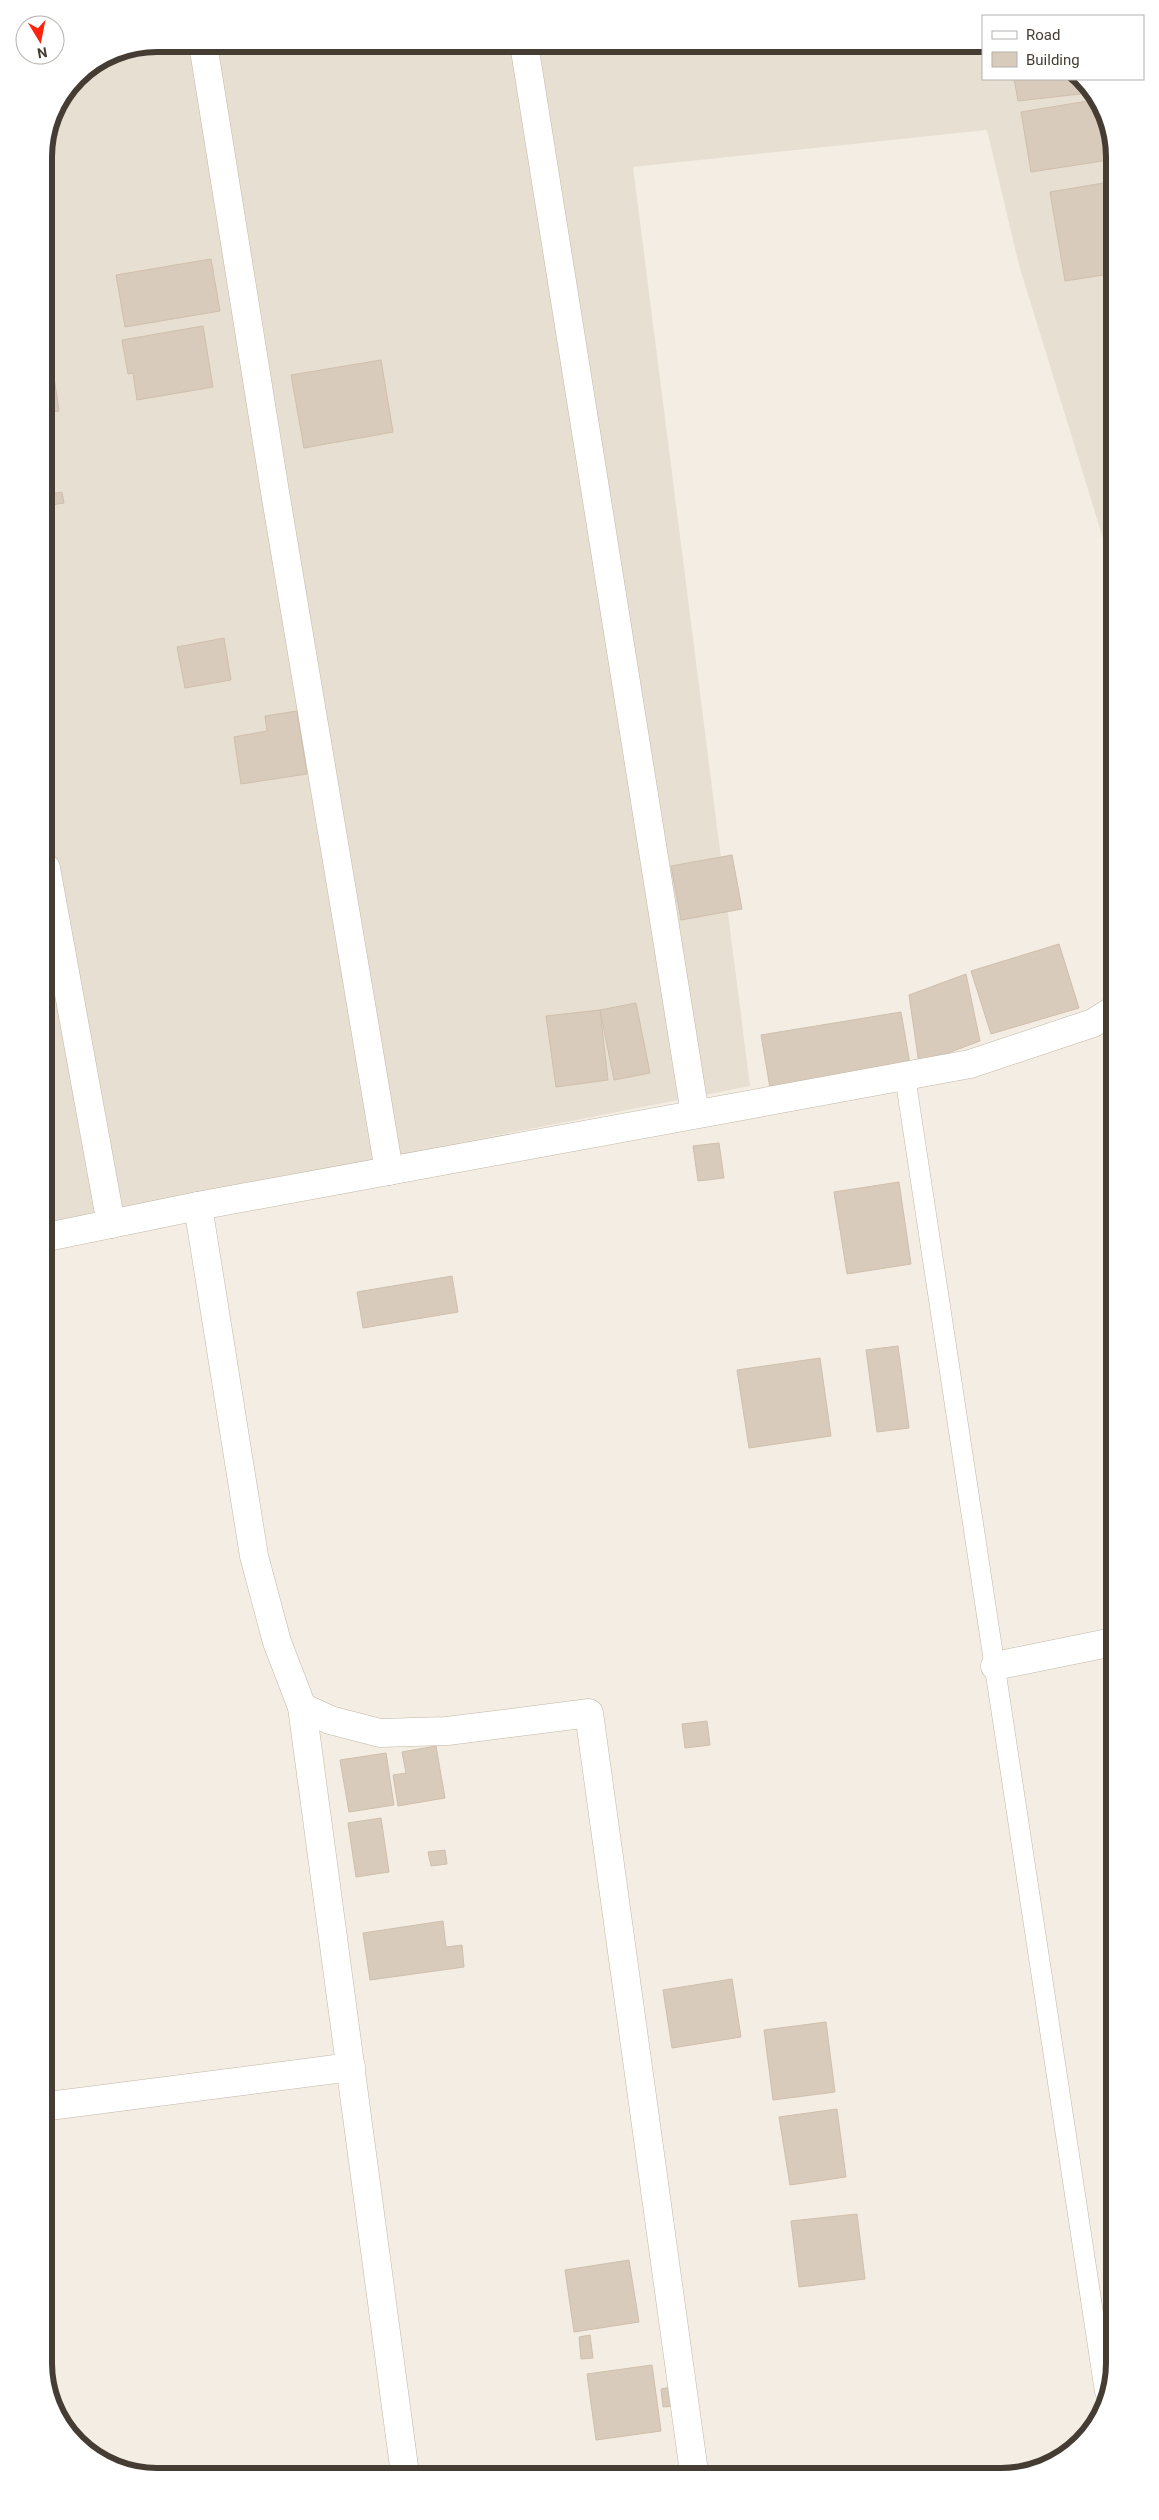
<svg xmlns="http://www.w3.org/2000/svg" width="1159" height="2520" viewBox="0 0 1159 2520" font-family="Roboto,sans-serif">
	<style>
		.residential { fill: #e7dfd1 }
		.building { fill: #d8cbbb; stroke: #d0bfab }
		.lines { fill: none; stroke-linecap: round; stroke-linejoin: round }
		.lane-casing { stroke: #c2b7a8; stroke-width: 21 }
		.street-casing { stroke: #c2b7a8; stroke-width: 29 }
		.lane { stroke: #fff; stroke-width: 20 }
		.street { stroke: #fff; stroke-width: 28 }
		.rim { fill: none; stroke: #453d33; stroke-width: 6 }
	</style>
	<rect width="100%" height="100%" fill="#f3ede3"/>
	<path class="residential" d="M158,44H983V79H1079L1109,121L1110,561L1019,265L987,130L633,167L750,1086L47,1223L44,151L55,108L77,77L114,52Z"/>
	<g class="building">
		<path d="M1014,79H1079L1089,93L1018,101Z"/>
		<path d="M1094,100L1109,121V160L1031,172L1021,112Z"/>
		<path d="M1109,182L1110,274L1065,281L1050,192Z"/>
		<path d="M211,259L220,311L125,327L116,275Z"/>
		<path d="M203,326L213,387L137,400L133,373L128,374L122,340Z"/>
		<path d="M51,357L59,411L45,413V358Z"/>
		<path d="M381,360L393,432L304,448L291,375Z"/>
		<path d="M62,492L64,503L45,506V495Z"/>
		<path d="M224,638L231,680L185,688L177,647Z"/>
		<path d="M297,711L307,774L241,784L234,737L267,731L265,716Z"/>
		<path d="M732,855L742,909L681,920L671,866Z"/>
		<path d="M1059,944L1079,1008L991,1034L971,971Z"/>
		<path d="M966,974L980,1041L919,1064L909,995Z"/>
		<path d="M636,1003L650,1073L614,1080L600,1010Z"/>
		<path d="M600,1010L608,1080L556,1087L546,1016Z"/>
		<path d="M901,1012L910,1064L770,1088L761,1035Z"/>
		<path d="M719,1143L724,1178L698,1181L693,1146Z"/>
		<path d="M899,1182L911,1264L847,1274L834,1192Z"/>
		<path d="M452,1276L458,1312L363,1328L357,1292Z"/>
		<path d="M898,1346L909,1428L877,1432L866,1350Z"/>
		<path d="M820,1358L831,1436L749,1448L737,1370Z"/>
		<path d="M707,1721L710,1745L685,1748L682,1724Z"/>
		<path d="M436,1746L445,1798L398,1806L393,1775L406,1773L402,1752Z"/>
		<path d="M386,1753L394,1805L349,1812L340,1760Z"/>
		<path d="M381,1818L389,1872L356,1877L348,1823Z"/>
		<path d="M445,1850L447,1864L431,1866L428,1852Z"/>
		<path d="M443,1921L446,1947L462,1945L464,1967L370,1980L363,1933Z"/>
		<path d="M732,1979L741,2037L672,2048L663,1990Z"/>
		<path d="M826,2022L835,2092L773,2100L764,2030Z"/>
		<path d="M837,2109L846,2177L790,2185L779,2117Z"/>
		<path d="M857,2214L865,2279L799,2287L791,2221Z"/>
		<path d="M629,2260L639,2322L574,2332L565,2270Z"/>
		<path d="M590,2335L593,2358L581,2359L579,2337Z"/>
		<path d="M652,2365L661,2431L596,2440L587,2374Z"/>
		<path d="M671,2387L674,2406L663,2407L661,2389Z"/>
	</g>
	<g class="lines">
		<defs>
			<path id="lane" d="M905,1076L1105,2392"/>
			<g id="street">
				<path d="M203,44L275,492L389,1171"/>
				<path d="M524,44L695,1114"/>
				<path d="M46,868L111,1224"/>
				<path d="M198,1206L254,1556L277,1642L302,1707L330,1720L380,1733L447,1731L589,1713L694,2472"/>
				<path d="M47,1237L198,1206L970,1064L1093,1023L1112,1011"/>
				<path d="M995,1666L1113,1642"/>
				<path d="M302,1707L405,2474"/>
				<path d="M49,2106L351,2067"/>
			</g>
		</defs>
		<use href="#lane" class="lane-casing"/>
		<use href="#street" class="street-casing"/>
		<use href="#lane" class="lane"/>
		<use href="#street" class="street"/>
	</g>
	<path d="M0 0H1159V2520H0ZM157 52H1001A105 105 0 0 1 1106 157V2363A105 105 0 0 1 1001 2468H157A105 105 0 0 1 52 2363V157A105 105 0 0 1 157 52Z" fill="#fff" fill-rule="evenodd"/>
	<path class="rim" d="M157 52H1001A105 105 0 0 1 1106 157V2363A105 105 0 0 1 1001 2468H157A105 105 0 0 1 52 2363V157A105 105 0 0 1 157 52Z"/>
	<rect x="982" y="15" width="162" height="65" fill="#ffffff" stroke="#b5b1ad"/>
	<rect x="992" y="31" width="25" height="8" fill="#ffffff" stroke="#b5b1ad"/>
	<text x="1026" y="40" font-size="15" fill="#453d33">Road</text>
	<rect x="992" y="52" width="25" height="15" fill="#d8cbbb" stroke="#b5b1ad"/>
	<text x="1026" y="65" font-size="15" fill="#453d33">Building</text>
	<g transform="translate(40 40) rotate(170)"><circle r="24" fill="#ffffff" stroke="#b5b1ad"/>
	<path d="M0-4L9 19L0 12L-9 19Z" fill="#ff230e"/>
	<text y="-8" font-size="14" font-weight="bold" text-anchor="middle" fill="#453d33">N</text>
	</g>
</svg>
